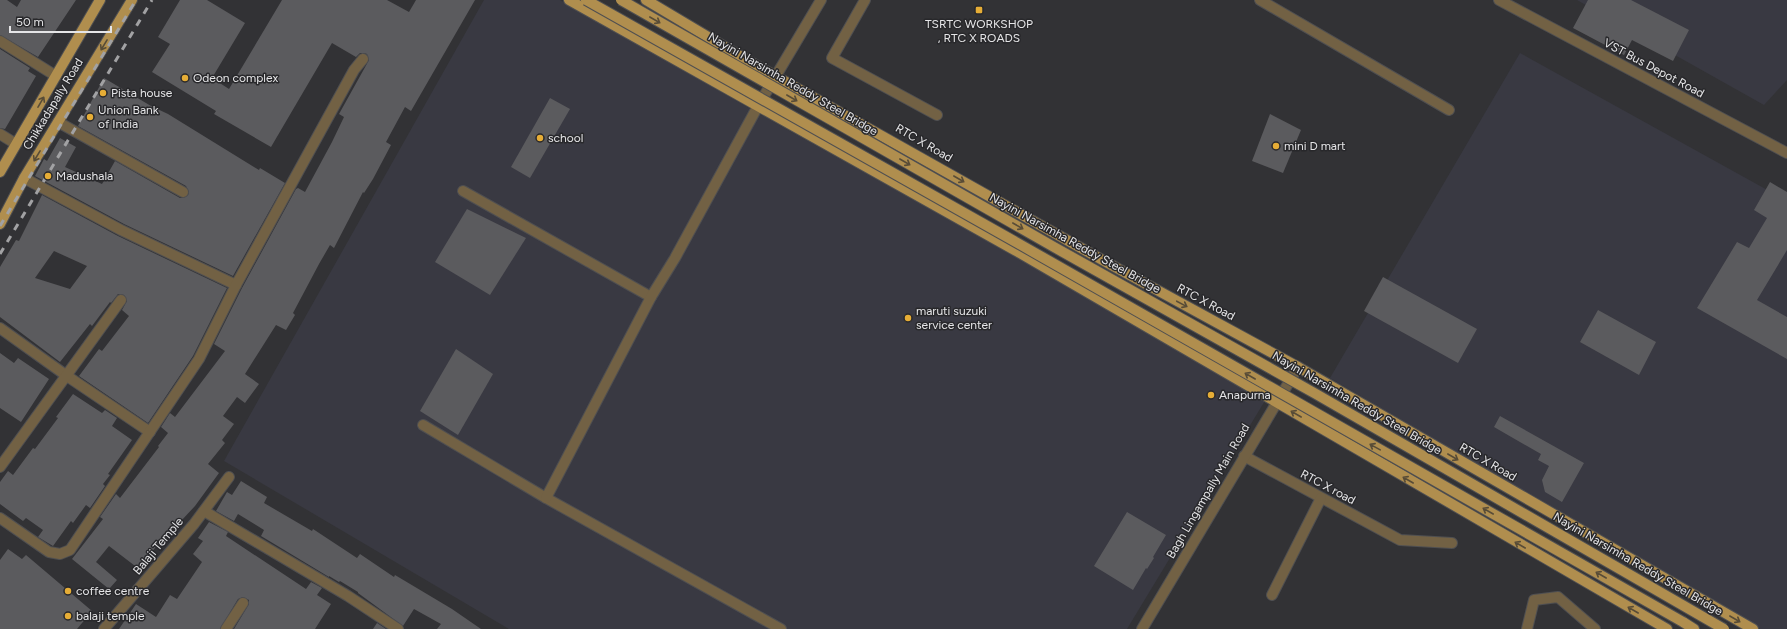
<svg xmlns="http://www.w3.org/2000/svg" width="1787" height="629" viewBox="0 0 1787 629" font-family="Figtree,sans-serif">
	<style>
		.built { fill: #393942 }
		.building { fill: #5b5b5e; fill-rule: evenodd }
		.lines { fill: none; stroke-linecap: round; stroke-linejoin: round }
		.minor-casing { stroke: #4f4f51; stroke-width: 12 }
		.major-casing { stroke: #4f4f51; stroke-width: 12 }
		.minor { stroke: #726144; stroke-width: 10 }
		.major { stroke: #b08e4e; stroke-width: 10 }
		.rail { stroke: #a2a2a4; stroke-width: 3; stroke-dasharray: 7 7; stroke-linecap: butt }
		.major-bridge-casing { stroke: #4f4f51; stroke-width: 12; stroke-linecap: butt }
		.major-bridge { stroke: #b08e4e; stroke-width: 10 }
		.oneway { stroke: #584c37 }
		.poi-dot { fill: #e6ad36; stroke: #28282b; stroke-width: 1.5 }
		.labels { text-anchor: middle; stroke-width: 3; stroke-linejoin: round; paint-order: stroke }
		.poi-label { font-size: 12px; fill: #e5e5e7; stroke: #28282b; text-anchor: start }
		.street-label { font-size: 12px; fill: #e5e5e7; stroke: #28282b }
	</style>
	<rect width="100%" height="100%" fill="#323235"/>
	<g class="built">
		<path d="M484,0H560L779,125L1145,329L1266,399L1127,629H509L224,461Z"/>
		<path d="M1577,0H1787V80L1764,105Z"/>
		<path d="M1520,53L1787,201V629H1760L1330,378Z"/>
	</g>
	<g class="building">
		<path d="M0,0H7L17,7L21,0H76L38,57L0,35Z"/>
		<path d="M180,0H207L245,23L212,78L229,89L282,0H387L409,12L416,0H475L411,111L405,107L386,142L391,145L373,179L364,193L363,192L334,248L330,245L319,264L293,313L295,315L286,330L276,325L245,374L259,384L245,403L237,397L223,416L234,424L222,440L225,443L208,464L219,473L195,506L181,521L179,520L167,532L139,569L109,546L96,562L117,580L109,589L72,559L103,519L100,517L116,494L120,498L159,447L158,446L168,433L161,427L170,413L175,417L225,351L214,344L242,288L296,189L298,188L305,192L332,142L344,117L339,114L369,60L367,54L364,53H360L356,57L332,43L271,147L214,114L216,111L152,72L170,44L158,37Z"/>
		<path d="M1588,0H1631L1689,30L1673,61L1632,40L1624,55L1573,28Z"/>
		<path d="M0,49L30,68L28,71L36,76L5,129L0,128Z"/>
		<path d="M104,78L151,106L168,114L259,170L260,168L285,183L233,276L124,224L35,176L44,159L47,161L60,138L76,147L65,167L102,184L115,161L180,198H183L188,195L189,192L186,186L78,126Z"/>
		<path d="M550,98L570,109L530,178L511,167Z"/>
		<path d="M1270,114L1301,130L1283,173L1252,161Z"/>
		<path d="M1770,182L1787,192V250L1757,300L1787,317V359L1697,308L1737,242L1749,248L1767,218L1754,210Z"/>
		<path d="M42,195L118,236L227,288L193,356L148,423L79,376L99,349L102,351L129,316L122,310L127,301L124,295L118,294L111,303L110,302L92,326L90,324L60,362L0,317V267L16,240L19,241ZM54,251L87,266L70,289L35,278Z"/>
		<path d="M467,209L526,238L490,295L435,262Z"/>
		<path d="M1383,277L1477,329L1458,363L1364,311Z"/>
		<path d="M1598,310L1656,342L1639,375L1580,342Z"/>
		<path d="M456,349L493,374L458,435L420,411Z"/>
		<path d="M0,353L14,363L18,358L49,379L21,422L0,408Z"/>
		<path d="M73,394L102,413L105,410L117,418L112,426L132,440L108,474L110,475L103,484L105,486L90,508L86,505L73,523L71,521L53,546L38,537L43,530L26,518L23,521L0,504V482L8,471L13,475L33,448L35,449L58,418L56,417Z"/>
		<path d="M1500,416L1584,463L1562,502L1545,492L1542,480L1549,466L1538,460L1541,454L1494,427Z"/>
		<path d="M241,481L267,497L264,503L312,531L313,529L357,558L360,554L394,577L395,575L452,609L481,629H437L441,624L414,609L403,626L358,593V592L340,581L339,582L329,576V577L261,536L264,530L238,514L234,521L216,511L227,492L232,495Z"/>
		<path d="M1127,512L1166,535L1153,557L1154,558L1147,569L1146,568L1133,590L1094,566Z"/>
		<path d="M209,522L228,532L226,536L306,589L311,582L322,588L317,595L331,604L315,629H234L249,604V600L243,597L238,599L220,629H119L136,604L156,617L170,595L177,599L202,562L193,554L203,541L198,538Z"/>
		<path d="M8,549L22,559L26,555L92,611L77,629H0V560Z"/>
		<path d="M377,623L386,629H373Z"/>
	</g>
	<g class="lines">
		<defs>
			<g id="minor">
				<path d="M865,0L832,58L937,115"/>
				<path d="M1260,0L1449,110"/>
				<path d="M1499,0L1787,153"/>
				<path d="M0,41L56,76"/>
				<path d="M58,122L183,192"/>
				<path d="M0,134L16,144"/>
				<path d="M24,178L121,230L236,285"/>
				<path d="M463,191L651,297"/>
				<path d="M0,328L67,376L150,432"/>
				<path d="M423,425L546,498L781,629"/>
				<path d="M1244,456L1400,540L1452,543"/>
				<path d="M0,467L121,300"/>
				<path d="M546,498L651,297L675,258L758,106L821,0"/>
				<path d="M204,511L348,596L398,629"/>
				<path d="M0,518L49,552L60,554L70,550L199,359L236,285L354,70L363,59"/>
				<path d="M1272,595L1321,498"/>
				<path d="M104,629L194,524L229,477"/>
				<path d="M226,629L243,603"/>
				<path d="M1142,629L1298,367"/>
				<path d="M1527,629L1534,600L1558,597L1595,629"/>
			</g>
			<g id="major">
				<path d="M569,0L1018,252L1667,629"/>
				<path d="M646,0L745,59L1113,266L1298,367L1753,629"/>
				<path d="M0,172L100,0"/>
				<path d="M0,224L24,178L132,0"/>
				<path d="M1683,622L1694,629"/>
			</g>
		</defs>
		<use href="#minor" class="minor-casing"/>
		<use href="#major" class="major-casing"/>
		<use href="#minor" class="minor"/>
		<use href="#major" class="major"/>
		<g class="rail">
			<path d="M0,226L136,0"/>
			<path d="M0,254L152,0"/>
		</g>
		<defs>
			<g id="major-bridge">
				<path d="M586,0L1021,245L1683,622"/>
				<path d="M621,0L1054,247L1316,394L1724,629"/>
			</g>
		</defs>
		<use href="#major-bridge" class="major-bridge-casing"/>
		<use href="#major-bridge" class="major-bridge"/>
	</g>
	<defs><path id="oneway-shaft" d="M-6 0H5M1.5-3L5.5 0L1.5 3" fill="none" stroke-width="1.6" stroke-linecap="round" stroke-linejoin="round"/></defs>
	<g class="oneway">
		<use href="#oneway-shaft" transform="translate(655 20) rotate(30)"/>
		<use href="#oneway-shaft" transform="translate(104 45) rotate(121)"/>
		<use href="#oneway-shaft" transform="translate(792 98) rotate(30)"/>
		<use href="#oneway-shaft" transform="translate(41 102) rotate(-60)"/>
		<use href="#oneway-shaft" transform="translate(37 156) rotate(121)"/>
		<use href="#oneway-shaft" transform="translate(905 162) rotate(30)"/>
		<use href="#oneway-shaft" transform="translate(959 179) rotate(30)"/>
		<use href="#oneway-shaft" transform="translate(1018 226) rotate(30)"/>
		<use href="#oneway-shaft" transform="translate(1182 304) rotate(28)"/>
		<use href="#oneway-shaft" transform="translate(1250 376) rotate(-150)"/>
		<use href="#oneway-shaft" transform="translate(1296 414) rotate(-150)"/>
		<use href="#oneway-shaft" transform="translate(1375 447) rotate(-151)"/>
		<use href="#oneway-shaft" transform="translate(1453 457) rotate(30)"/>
		<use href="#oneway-shaft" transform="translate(1408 480) rotate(-150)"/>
		<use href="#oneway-shaft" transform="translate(1488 511) rotate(-150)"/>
		<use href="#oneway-shaft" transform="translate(1520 545) rotate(-150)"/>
		<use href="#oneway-shaft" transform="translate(1601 575) rotate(-150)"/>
		<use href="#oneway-shaft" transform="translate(1633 610) rotate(-150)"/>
		<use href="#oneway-shaft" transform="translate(1735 619) rotate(30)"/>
	</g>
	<g class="poi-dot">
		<rect x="975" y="6" width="8" height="8" rx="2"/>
		<circle cx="185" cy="78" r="4"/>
		<circle cx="103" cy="93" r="4"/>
		<circle cx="90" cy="117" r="4"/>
		<circle cx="540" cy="138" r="4"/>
		<circle cx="1276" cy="146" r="4"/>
		<circle cx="48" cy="176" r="4"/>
		<circle cx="908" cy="318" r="4"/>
		<circle cx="1211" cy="395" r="4"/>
		<circle cx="68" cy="591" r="4"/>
		<circle cx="68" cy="616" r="4"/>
	</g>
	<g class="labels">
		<g class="poi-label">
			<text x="979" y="28" text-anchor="middle">TSRTC WORKSHOP<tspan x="979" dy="14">, RTC X ROADS</tspan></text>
			<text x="193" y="82">Odeon complex</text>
			<text x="111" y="97">Pista house</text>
			<text x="98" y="114">Union Bank<tspan x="98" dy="14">of India</tspan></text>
			<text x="548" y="142">school</text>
			<text x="1284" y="150">mini D mart</text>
			<text x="56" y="180">Madushala</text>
			<text x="916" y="315">maruti suzuki<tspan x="916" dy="14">service center</tspan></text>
			<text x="1219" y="399">Anapurna</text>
			<text x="76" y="595">coffee centre</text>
			<text x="76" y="620">balaji temple</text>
		</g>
		<g class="street-label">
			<text transform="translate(1654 68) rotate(28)" y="4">VST Bus Depot Road</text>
			<text transform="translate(793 84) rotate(30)" y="4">Nayini Narsimha Reddy Steel Bridge</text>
			<text transform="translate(53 104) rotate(-59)" y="4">Chikkadapally Road</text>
			<text transform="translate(924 143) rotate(30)" y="4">RTC X Road</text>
			<text transform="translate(1075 243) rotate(29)" y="4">Nayini Narsimha Reddy Steel Bridge</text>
			<text transform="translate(1206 302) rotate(28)" y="4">RTC X Road</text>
			<text transform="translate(1357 403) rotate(30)" y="4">Nayini Narsimha Reddy Steel Bridge</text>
			<text transform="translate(1488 462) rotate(30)" y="4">RTC X Road</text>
			<text transform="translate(1328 487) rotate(28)" y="4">RTC X road</text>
			<text transform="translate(1208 491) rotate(-60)" y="4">Bagh Lingampally Main Road</text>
			<text transform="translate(158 546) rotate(-50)" y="4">Balaji Temple</text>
			<text transform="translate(1638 564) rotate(30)" y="4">Nayini Narsimha Reddy Steel Bridge</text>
		</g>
	</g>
	<path d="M10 26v6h101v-6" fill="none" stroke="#e5e5e7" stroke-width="2"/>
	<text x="16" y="26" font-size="12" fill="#e5e5e7" stroke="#28282b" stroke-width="3" paint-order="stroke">50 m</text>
</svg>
